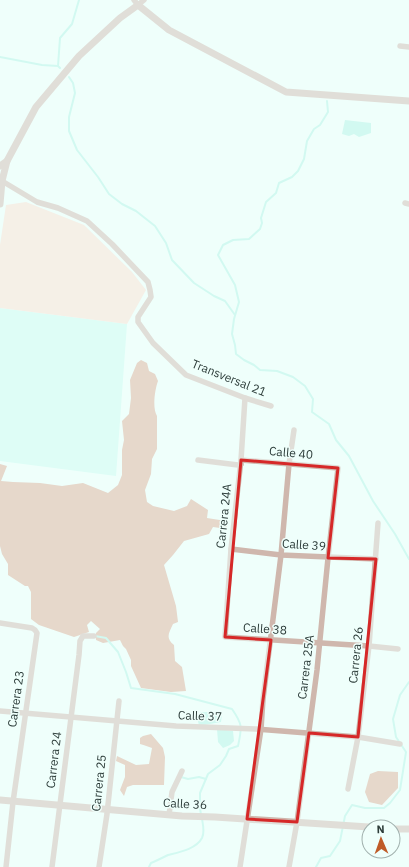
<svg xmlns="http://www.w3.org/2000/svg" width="409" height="867" viewBox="0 0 409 867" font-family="'IBM Plex Sans',sans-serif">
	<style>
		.built { fill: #c9fbf0 }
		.green { fill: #fdddcf }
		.forest { fill: #dba891 }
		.water { fill: #b0f2e4 }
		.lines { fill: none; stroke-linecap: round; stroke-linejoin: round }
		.stream { stroke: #b0f2e4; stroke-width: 2 }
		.minor { stroke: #cfb7ad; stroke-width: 5.5 }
		.tertiary { stroke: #cfb7ad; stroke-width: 7 }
		.marked { fill: none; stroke: #d62828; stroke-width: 3; stroke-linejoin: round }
		.labels { text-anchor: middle; stroke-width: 3; stroke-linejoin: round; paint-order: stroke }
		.street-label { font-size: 12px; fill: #2d3d3a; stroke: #effffb }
	</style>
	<rect width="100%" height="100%" fill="#effffb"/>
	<path class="built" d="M0,308L127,324L116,476L0,461Z"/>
	<path class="green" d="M26,202L84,225L132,272L146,290L127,324L0,308V245L6,205Z"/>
	<g class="forest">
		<path d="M141,360L147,363L149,371L155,374L158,381C155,389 152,408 157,416V449L152,459L151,474L145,490L147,502L153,506L174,511L187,506L191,499L208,510L207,518L226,521L227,529L213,527L209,534L184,541L173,555L164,565L176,606L178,622L173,624C169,633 165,638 174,645L175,661L182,667L186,691L171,692L141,688L131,666V660L126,649L123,646L120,640L103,643L96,640V633L100,629L91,621L87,625L89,632L74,637L39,625L31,619V592L28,586H25L8,575V564L2,554L0,546V464L7,466L1,481L13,482L40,483L62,486L83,483L108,493L118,485L122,475V450L124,440L122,421L129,414L131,398L130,380L137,363Z"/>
		<path d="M151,734L163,748L165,757L164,785H133L127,787L124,796L120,790L125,777V765L116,761L117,756L136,765L149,764L152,748C148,747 145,745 140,744V738L143,736Z"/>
		<path d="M378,771L398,772V788L382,805L369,802L365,792L370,774Z"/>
	</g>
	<g class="water">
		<path d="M345,120L371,123V133L359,137L354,134L349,136L342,134Z"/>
		<path d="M201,712H212L222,714L221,722L199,726L197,716Z"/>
		<path d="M217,729L233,731L234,741L230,745L223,748L218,742Z"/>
	</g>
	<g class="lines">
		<g class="stream">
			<path d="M0,57L42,65L58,66"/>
			<path d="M60,68L58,66L60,38L72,24L79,0"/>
			<path d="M69,77L73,83L75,93L69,117V131L77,150L98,177L109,194L122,204L136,211L155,226L166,243L172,260L194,283L214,296L225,301L235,315"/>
			<path d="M327,101L328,112L320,125L314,129L307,141L304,159L298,171L292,177L279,183L276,193L266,202L261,218L262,223L260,229L249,239L233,240L223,245L218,255L235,285L239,302L234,319L232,334L235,345L236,354L244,360L254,365L260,370L277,371L293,377L305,386L313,399L312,412L329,424L336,440L349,456L373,501L395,534L409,559"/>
			<path d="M95,636L106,638L118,652L126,672L131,688L175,694L232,709C243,725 242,727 238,746L229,749L226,756L220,765L208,774L200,793V808L201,815"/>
			<path d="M181,777L188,779L199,777L206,779"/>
			<path d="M149,867L151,863C156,861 162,858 168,855C180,852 196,849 202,838C205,832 203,825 202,819"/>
			<path d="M316,867L321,858L330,856L340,841L345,816L352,805L365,808H384L390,803L400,790L406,752L396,737L393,719L400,695L409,682"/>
		</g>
		<g class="minor">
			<path d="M134,0L138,5L144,0"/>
			<path d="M400,46L409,47"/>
			<path d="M2,181L37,202L58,208L87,221L112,244L148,282L150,290L151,297L138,317V322L153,343L186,375L245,398L271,406"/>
			<path d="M405,203L409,204"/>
			<path d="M245,398L241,460L231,549L225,637L369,646L398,649"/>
			<path d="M198,460L238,465L241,464"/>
			<path d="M241,460L338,468L328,558L317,670L297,822L289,867"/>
			<path d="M231,549L281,555L376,559"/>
			<path d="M0,623L32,628L35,630L37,633L13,802L6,867"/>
			<path d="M0,711L176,726L256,729L358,737L400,744"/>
			<path d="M348,789L358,737L369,646L378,523"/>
			<path d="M169,815L172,792L182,771"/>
			<path d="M52,867L79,655L80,641L83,636H94"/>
			<path d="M99,867L107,814L119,701"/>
			<path d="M240,867L261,729L263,699L281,555L289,464L294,430"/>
		</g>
		<g class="tertiary">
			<path d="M0,166L7,161L36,107L79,56L120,18L138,5L169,30L286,92L409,101"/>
			<path d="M0,204L2,181L7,161"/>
			<path d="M0,800L182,816L215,817L369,827"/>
			<path d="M393,829H409"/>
		</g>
	</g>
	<path d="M0 0H409V867H0ZM241,460L338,468L328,558L376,559L358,737L309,733L297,822L247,819L271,640L225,637Z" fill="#effffb" fill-opacity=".55" fill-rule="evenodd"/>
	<path class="marked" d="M241,460L338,468L328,558L376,559L358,737L309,733L297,822L247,819L271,640L225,637Z"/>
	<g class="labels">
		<g class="street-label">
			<text transform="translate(229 378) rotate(22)" y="4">Transversal 21</text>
			<text transform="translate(291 453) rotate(5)" y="4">Calle 40</text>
			<text transform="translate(224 516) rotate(-84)" y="4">Carrera 24A</text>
			<text transform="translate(304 545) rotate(4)" y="4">Calle 39</text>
			<text transform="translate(265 629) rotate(4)" y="4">Calle 38</text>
			<text transform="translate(356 655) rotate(-84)" y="4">Carrera 26</text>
			<text transform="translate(306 667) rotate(-83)" y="4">Carrera 25A</text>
			<text transform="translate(16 699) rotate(-82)" y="4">Carrera 23</text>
			<text transform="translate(200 716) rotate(2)" y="4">Calle 37</text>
			<text transform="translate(54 760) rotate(-83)" y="4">Carrera 24</text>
			<text transform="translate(99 783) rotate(-84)" y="4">Carrera 25</text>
			<text transform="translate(185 804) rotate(3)" y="4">Calle 36</text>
		</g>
	</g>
	<g transform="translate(381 839) rotate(358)"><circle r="19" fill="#effffb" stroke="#a1b1ae"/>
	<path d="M0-3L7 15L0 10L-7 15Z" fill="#bf5b28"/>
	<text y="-6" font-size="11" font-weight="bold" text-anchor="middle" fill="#2d3d3a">N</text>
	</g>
</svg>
